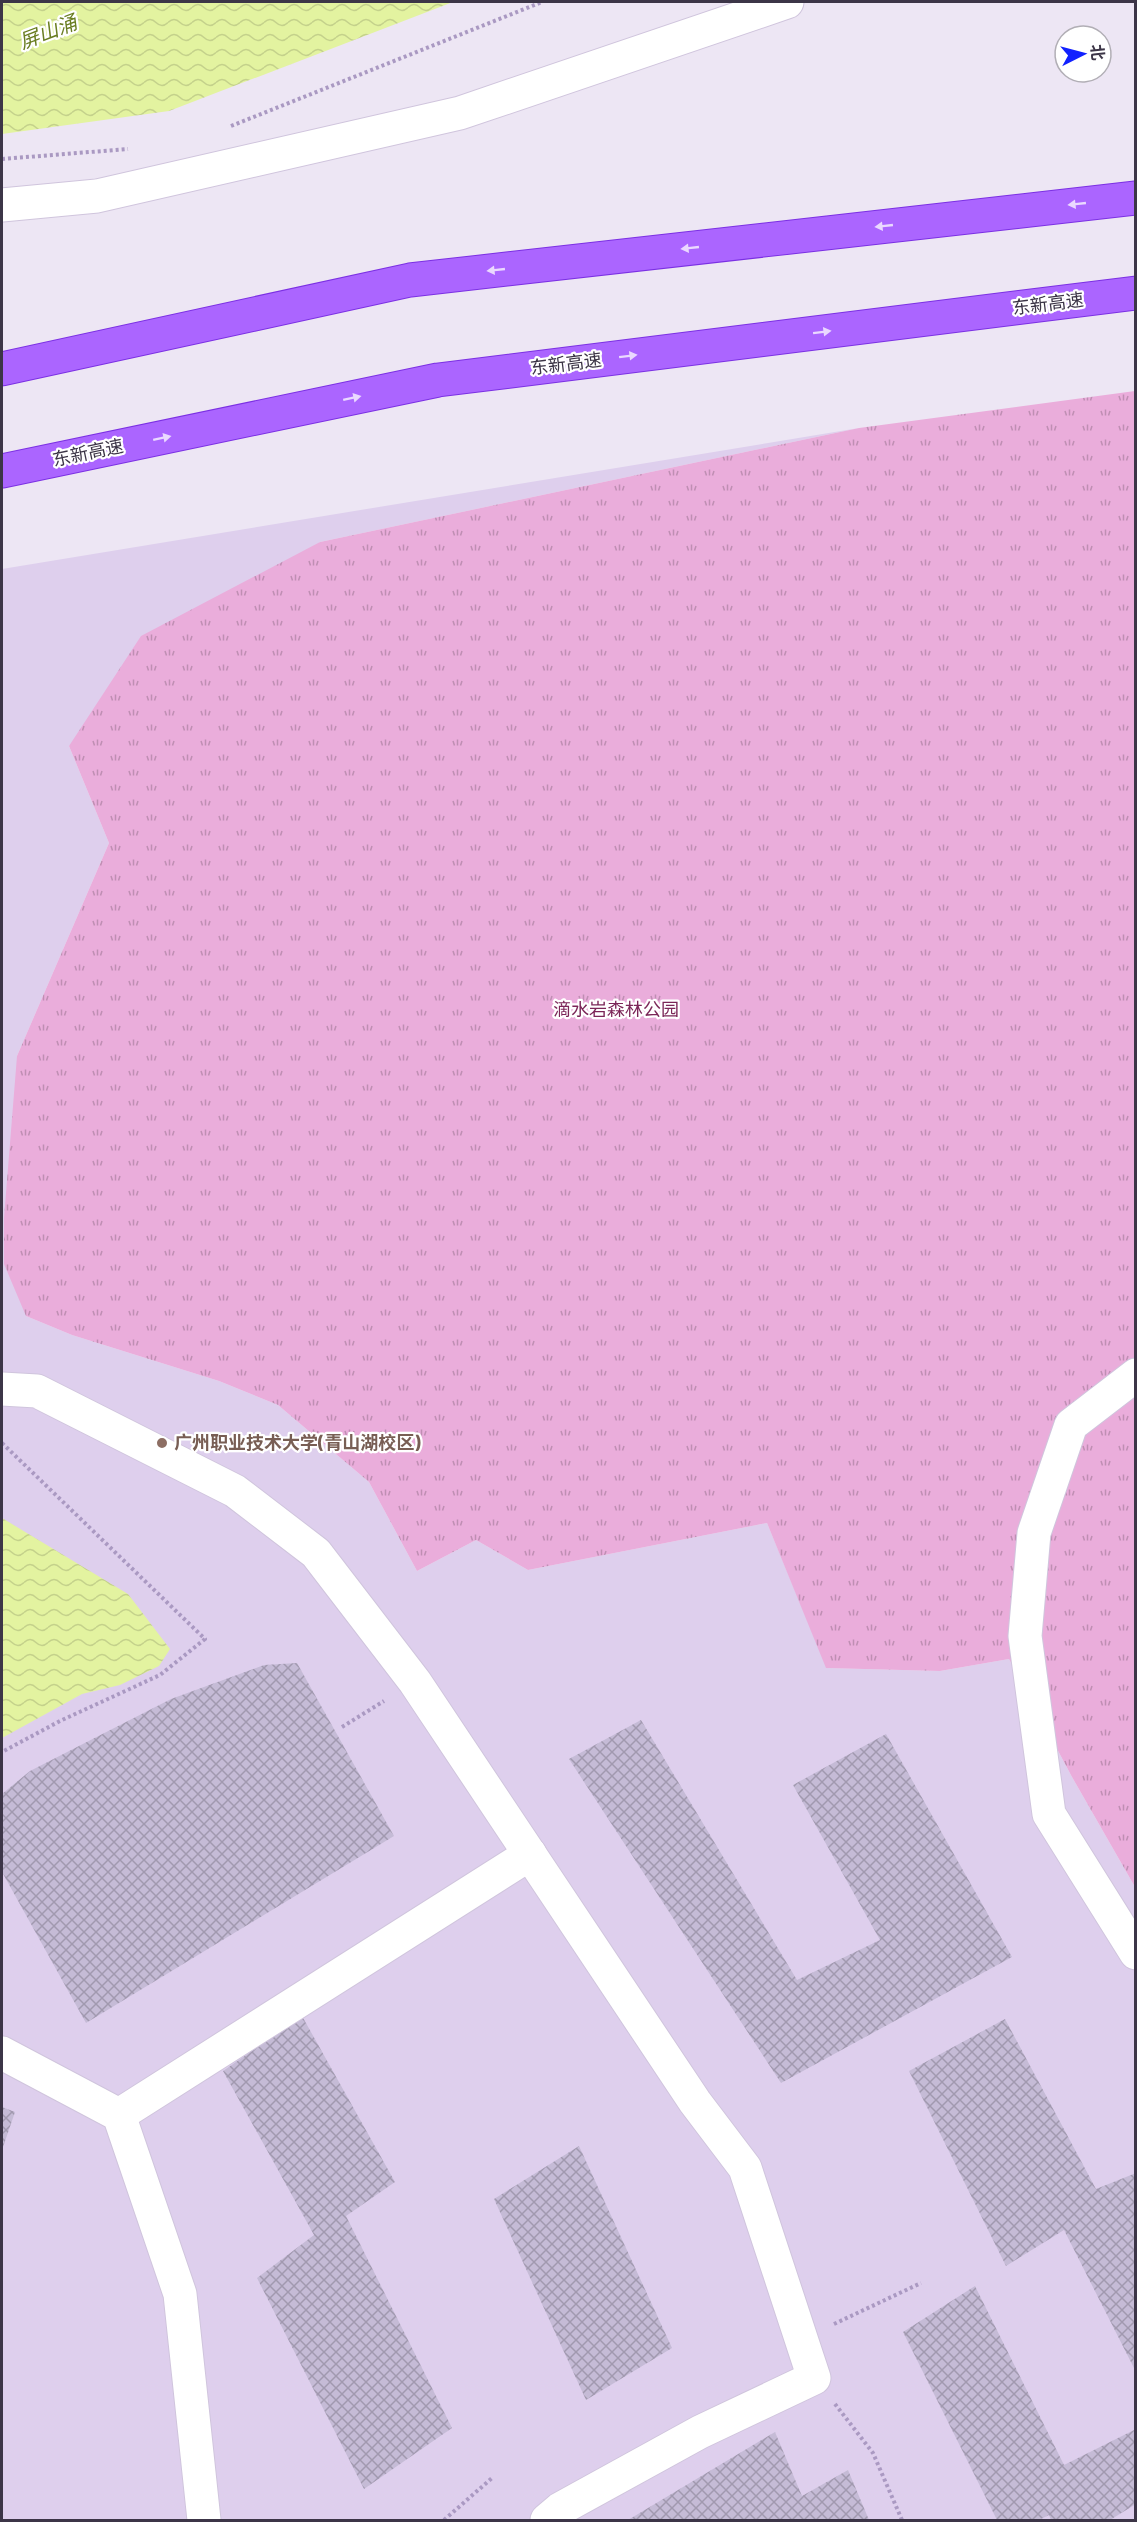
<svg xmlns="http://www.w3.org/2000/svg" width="1137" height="2522" viewBox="0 0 1137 2522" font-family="Barlow,'Noto Sans SC',sans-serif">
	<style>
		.education { fill: #decfed }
		.park { fill: url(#park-tufts) }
		.water { fill: url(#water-waves) }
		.building { fill: url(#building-cross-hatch) }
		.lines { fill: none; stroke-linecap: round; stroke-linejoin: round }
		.minor-casing { stroke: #d0c5dd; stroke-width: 35 }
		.highway-casing { stroke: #7b30e3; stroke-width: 35 }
		.path { stroke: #aa99c2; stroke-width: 4; stroke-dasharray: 3 3; stroke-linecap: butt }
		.minor { stroke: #fff; stroke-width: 33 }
		.highway { stroke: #ab65ff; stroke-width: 33 }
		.oneway { fill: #ead8ff }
		.education-dot { fill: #8d6e63; stroke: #fff; stroke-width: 2 }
		.labels { text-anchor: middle; stroke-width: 4.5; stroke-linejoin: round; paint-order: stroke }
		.street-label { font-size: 18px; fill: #3c3547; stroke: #fff }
		.park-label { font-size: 18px; fill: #7b2658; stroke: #fff }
		.education-label { font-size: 18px; font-weight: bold; fill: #785e54; stroke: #fff; text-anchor: start }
		.water-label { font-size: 20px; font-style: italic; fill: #697d21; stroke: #fff }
	</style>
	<defs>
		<pattern id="park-tufts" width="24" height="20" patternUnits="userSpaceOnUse" patternTransform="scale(1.5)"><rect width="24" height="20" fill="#eaaddb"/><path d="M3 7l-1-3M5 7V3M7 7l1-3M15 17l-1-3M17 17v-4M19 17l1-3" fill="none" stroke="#bf8eb3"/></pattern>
		<pattern id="water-waves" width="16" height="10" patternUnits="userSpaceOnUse" patternTransform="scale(1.5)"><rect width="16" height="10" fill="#e3f3a0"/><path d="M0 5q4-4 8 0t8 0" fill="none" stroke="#c4d18b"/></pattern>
		<pattern id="building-cross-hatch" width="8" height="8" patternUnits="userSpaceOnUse" patternTransform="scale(1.5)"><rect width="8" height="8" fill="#c5bbd6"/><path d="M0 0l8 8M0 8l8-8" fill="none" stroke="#a199af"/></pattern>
	</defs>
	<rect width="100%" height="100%" fill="#ede6f4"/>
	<path class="education" d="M859,428L320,542L69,746L109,843L17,1056L26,1316L72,1335L219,1381L278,1405L369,1482L417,1571L476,1540L528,1570L767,1523L827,1668L940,1671L1009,1659L1072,1777L1135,1887V2520H2V569Z"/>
	<path class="park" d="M1135,391V1887L1072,1777L1009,1659L940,1671L826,1668L767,1523L528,1570L476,1540L417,1571L369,1482L278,1405L219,1381L72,1335L26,1316L4,1264V1218L17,1056L109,843L69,746L141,636L320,542L859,428Z"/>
	<g class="water">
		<path d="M2,2H453L169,111L2,134Z"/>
		<path d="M2,1518L128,1594L170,1649L159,1666L120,1685L82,1694L2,1738Z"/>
	</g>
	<g class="building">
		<path d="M297,1663L394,1836L86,2023L2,1872V1794L30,1771L171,1699L264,1665Z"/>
		<path d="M641,1720L797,1980L880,1940L793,1785L886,1734L1012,1957L781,2083L569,1759Z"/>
		<path d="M302,2016L395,2182L346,2216L452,2428L364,2489L257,2278L314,2235L223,2071Z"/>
		<path d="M1005,2019L1096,2189L1136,2173V2372L1064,2230L1006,2266L909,2071Z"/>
		<path d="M2,2107L15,2112L2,2150Z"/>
		<path d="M579,2146L672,2348L586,2400L494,2199Z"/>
		<path d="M975,2286L1064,2465L1136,2429V2504L1110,2520H1051L1049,2515L1039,2520H997L903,2332Z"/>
		<path d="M775,2432L802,2496L848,2470L869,2520H628Z"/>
	</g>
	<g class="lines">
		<defs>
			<g id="minor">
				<path d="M2,205L97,196L460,113L787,2"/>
				<path d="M1136,1375L1071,1425L1034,1533L1025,1636L1049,1814L1136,1953"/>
				<path d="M2,1389L37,1391L235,1491L316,1553L415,1682L695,2102L745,2168L814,2378L700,2432L560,2509L547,2520"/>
				<path d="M2,2053L119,2115L180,2294L204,2520"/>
				<path d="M119,2115L530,1854"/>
			</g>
			<g id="highway">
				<path d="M2,369L410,280L1136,198"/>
				<path d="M2,471L438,380L1136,293"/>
			</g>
		</defs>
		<use href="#minor" class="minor-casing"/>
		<use href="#highway" class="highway-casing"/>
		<g class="path">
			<path d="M231,126L542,2"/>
			<path d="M2,159L128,149"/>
			<path d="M2,1443L205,1639L160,1675L60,1721L2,1752"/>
			<path d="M342,1727L384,1701"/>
			<path d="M834,2324L921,2283"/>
			<path d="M835,2404L873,2453L902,2520"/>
			<path d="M444,2520L492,2478"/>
		</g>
		<use href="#minor" class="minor"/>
		<use href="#highway" class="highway"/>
	</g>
	<defs><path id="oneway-solid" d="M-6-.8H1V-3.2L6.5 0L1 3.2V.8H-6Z" transform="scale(1.5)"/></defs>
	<g class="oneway">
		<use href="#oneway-solid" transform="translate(1077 204) rotate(174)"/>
		<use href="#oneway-solid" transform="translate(884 226) rotate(174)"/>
		<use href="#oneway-solid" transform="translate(690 248) rotate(174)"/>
		<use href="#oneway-solid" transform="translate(496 270) rotate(174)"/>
		<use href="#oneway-solid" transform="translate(822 332) rotate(-7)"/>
		<use href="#oneway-solid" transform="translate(628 356) rotate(-7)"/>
		<use href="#oneway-solid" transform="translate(352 398) rotate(-12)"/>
		<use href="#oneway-solid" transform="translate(162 438) rotate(-12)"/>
	</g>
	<circle class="education-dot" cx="162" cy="1443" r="6"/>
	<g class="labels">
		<g class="street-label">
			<text transform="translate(1048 304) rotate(-7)" y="6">东新高速</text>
			<text transform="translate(566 364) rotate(-7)" y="6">东新高速</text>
			<text transform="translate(88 453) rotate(-12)" y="6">东新高速</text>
		</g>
		<g class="park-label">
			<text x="616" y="1016">滴水岩森林公园</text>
		</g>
		<g class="education-label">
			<text x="174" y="1449">广州职业技术大学(青山湖校区)</text>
		</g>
		<g class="water-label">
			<text transform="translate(48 32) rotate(-21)" y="7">屏山涌</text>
		</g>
	</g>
	<rect width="1137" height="2522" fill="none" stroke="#3c3547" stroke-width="6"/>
	<g transform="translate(1083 54) rotate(84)"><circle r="28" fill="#ffffff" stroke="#b1aeb5" stroke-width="1.5"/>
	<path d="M0-4.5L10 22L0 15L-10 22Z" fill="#1121ff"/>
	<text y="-9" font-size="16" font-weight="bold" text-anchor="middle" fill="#3c3547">北</text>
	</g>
</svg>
